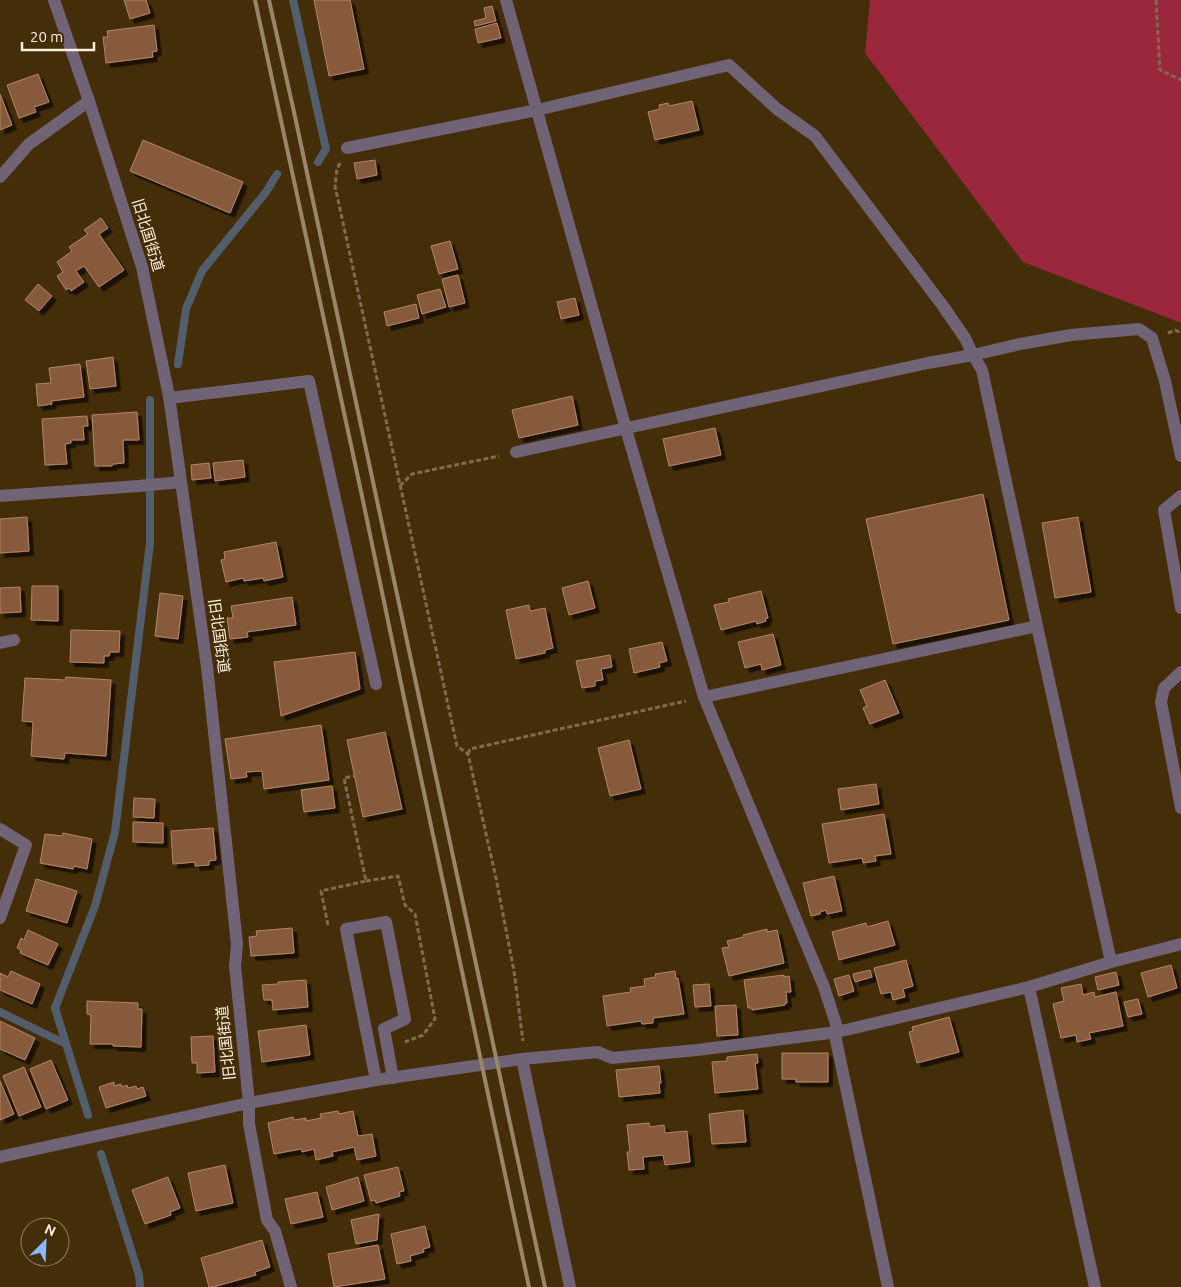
<svg xmlns="http://www.w3.org/2000/svg" width="1181" height="1287" viewBox="0 0 1181 1287" font-family="Ubuntu,'Noto Sans JP',sans-serif">
	<style>
		.forest { fill: #9a273c }
		.lines { fill: none; stroke-linecap: round; stroke-linejoin: round }
		.stream { stroke: #535e6c; stroke-width: 8 }
		.building { fill: #865a3b; stroke: #b48565; filter: url(#shadow) }
		.path { stroke: #7f6b4d; stroke-width: 3; stroke-dasharray: 5 2.5; stroke-linecap: butt }
		.minor { stroke: #706376; stroke-width: 12 }
		.rail { stroke: #99866a; stroke-width: 4 }
		.labels { text-anchor: middle; stroke-width: 4.5; stroke-linejoin: round; paint-order: stroke }
		.street-label { font-size: 15px; fill: #fff0dd; stroke: #442e0a }
	</style>
	<defs>
		<filter id="shadow"><feDropShadow dx="4.5" dy="4.5" stdDeviation="0" flood-color="#0009"/></filter>
	</defs>
	<rect width="100%" height="100%" fill="#442e0a"/>
	<path class="forest" d="M870,0H1181V323L1023,262L865,53Z"/>
	<g class="lines">
		<g class="stream">
			<path d="M293,0L326,149L318,162"/>
			<path d="M178,364L186,309L202,271L266,192L277,174"/>
			<path d="M0,1012L66,1044"/>
			<path d="M88,1115L55,1008L95,906L115,832L150,543V400"/>
			<path d="M101,1154L139,1275L140,1287"/>
		</g>
	</g>
	<g class="building">
		<path d="M124,0H146L150,13L130,19Z"/>
		<path d="M314,0H350L364,69L329,76Z"/>
		<path d="M492,6L496,21L475,26L474,21L486,18L484,8Z"/>
		<path d="M497,23L501,38L478,43L475,29Z"/>
		<path d="M154,25L157,51L152,52L153,57L106,63L103,37H108L107,31Z"/>
		<path d="M38,74L49,102L34,107L36,112L19,118L7,85Z"/>
		<path d="M0,94L12,125L0,130Z"/>
		<path d="M692,101L699,130L655,140L648,112L660,109L659,105L668,103L669,106Z"/>
		<path d="M143,140L243,182L230,213L130,171Z"/>
		<path d="M375,160L377,175L357,179L354,163Z"/>
		<path d="M101,218L108,228L99,234L124,270L99,287L84,266L76,271L84,282L71,291L69,288L66,290L57,276L63,272L57,262L72,251L69,247L88,234L84,230Z"/>
		<path d="M450,241L458,269L439,274L431,246Z"/>
		<path d="M458,275L465,303L449,307L442,279Z"/>
		<path d="M38,284L52,296L39,311L25,300Z"/>
		<path d="M440,289L446,307L422,314L417,295Z"/>
		<path d="M575,298L579,315L561,319L557,302Z"/>
		<path d="M416,304L419,318L387,326L384,312Z"/>
		<path d="M113,357L116,386L90,389L86,361Z"/>
		<path d="M80,364L84,397L51,401L52,404L38,406L36,384L51,383L49,368Z"/>
		<path d="M572,396L578,425L519,438L512,410Z"/>
		<path d="M137,412L139,440H123L124,463L113,464L112,466H95L92,415Z"/>
		<path d="M87,416L88,426H83L84,440H71V443L65,444L67,464L45,465L42,419Z"/>
		<path d="M715,428L721,455L669,466L663,439Z"/>
		<path d="M243,460L245,477L215,481L213,463Z"/>
		<path d="M209,463L211,478L192,480L191,465Z"/>
		<path d="M983,494L1009,620L893,644L866,519Z"/>
		<path d="M27,517L29,551L0,553V519Z"/>
		<path d="M1078,517L1091,592L1055,598L1042,523Z"/>
		<path d="M276,542L283,577L264,581L263,578L244,581L243,578L226,582L221,560L225,559L224,552Z"/>
		<path d="M588,581L595,608L569,615L562,588Z"/>
		<path d="M32,586H58V621L31,620Z"/>
		<path d="M20,587L21,612L0,613V588Z"/>
		<path d="M761,591L768,618H765L766,621L757,624L756,621L721,630L714,605L729,602L728,599Z"/>
		<path d="M160,593L183,596L178,639L155,636Z"/>
		<path d="M292,597L296,625L247,632L248,637L230,639L227,618H233L231,606Z"/>
		<path d="M529,605L530,611L545,608L553,648L545,650V653L516,659L506,610Z"/>
		<path d="M71,630L120,631L119,652H110L109,656H104V663L70,662Z"/>
		<path d="M773,634L781,665L762,670L761,664L745,668L738,642Z"/>
		<path d="M662,642L667,661L659,663L660,667L634,673L629,649Z"/>
		<path d="M355,652L360,689L281,716L274,662Z"/>
		<path d="M610,655L612,667L601,669L603,680L595,681V686L582,688L576,661Z"/>
		<path d="M66,677L111,680L106,756L65,753L64,759L31,756L33,722L22,721L25,678L65,680Z"/>
		<path d="M885,680L899,713L870,724L863,708L867,706L860,690Z"/>
		<path d="M321,725L329,780L264,789L262,771L246,772L247,777L231,779L225,739Z"/>
		<path d="M385,732L402,809L363,817L347,740Z"/>
		<path d="M629,740L641,789L610,796L598,748Z"/>
		<path d="M876,784L879,804L841,810L838,789Z"/>
		<path d="M332,786L335,808L304,812L301,790Z"/>
		<path d="M134,798L155,799L154,818L133,817Z"/>
		<path d="M884,814L891,854L875,856L876,861L863,863L862,858L829,863L822,824Z"/>
		<path d="M133,822L163,823V843L133,842Z"/>
		<path d="M213,828L216,860L209,861V865L195,866V862L173,864L171,831Z"/>
		<path d="M63,833L92,839L87,869L74,866L73,869L40,863L45,834L62,836Z"/>
		<path d="M834,876L842,911L827,914L826,910L820,912V914L811,916L803,883Z"/>
		<path d="M36,879L77,891L67,923L26,911Z"/>
		<path d="M888,921L895,945L839,960L832,932L866,923L867,927Z"/>
		<path d="M292,928L294,953L251,956L249,937L257,936L256,931Z"/>
		<path d="M767,929V932L777,930L784,963L729,976L722,948L729,947L727,941L744,937L743,935Z"/>
		<path d="M28,930L58,944L48,965L20,953L21,950L17,948L21,938L24,940Z"/>
		<path d="M906,960L913,986L903,989L905,997L893,1000L891,992L881,994L874,968Z"/>
		<path d="M1171,965L1177,988L1148,997L1141,973Z"/>
		<path d="M870,970L872,977L855,982L853,974Z"/>
		<path d="M11,971L40,984L32,1004L0,990V973L8,977Z"/>
		<path d="M675,971L676,979L678,978L684,1014L653,1018V1023L642,1024L641,1021L607,1026L603,996L631,992L630,988L645,986L644,979L656,977L655,974Z"/>
		<path d="M1116,972L1119,985L1098,990L1095,977Z"/>
		<path d="M784,975V977L789,976L791,992H786L787,1003H785V1005L752,1010V1008H748L744,980Z"/>
		<path d="M849,975L854,991L839,996L834,979Z"/>
		<path d="M306,980L308,1007L273,1010L272,1000H264L262,985L278,984V982Z"/>
		<path d="M709,984L711,1006L695,1007L693,985Z"/>
		<path d="M1081,984L1083,995L1094,992L1095,997L1116,992L1123,1026L1089,1033L1091,1039L1077,1042L1076,1035L1061,1038L1053,1004L1064,1001L1061,988Z"/>
		<path d="M1138,999L1142,1014L1128,1017L1124,1002Z"/>
		<path d="M87,1001L138,1003V1009H142L141,1047L113,1046V1044H90L91,1015L87,1014Z"/>
		<path d="M736,1005L738,1035L717,1036L715,1006Z"/>
		<path d="M949,1017L959,1052L917,1063L909,1032L913,1031L912,1027Z"/>
		<path d="M0,1021L35,1038L25,1060L0,1049Z"/>
		<path d="M306,1025L310,1055L262,1062L258,1031Z"/>
		<path d="M213,1036L215,1072L197,1073V1063H192L191,1037Z"/>
		<path d="M782,1053H828V1082H796V1079H782Z"/>
		<path d="M757,1054L758,1063H755L758,1089L715,1093L712,1062L727,1061V1057Z"/>
		<path d="M51,1060L68,1100L46,1109L30,1069Z"/>
		<path d="M659,1066L661,1083H659L660,1093L619,1097L616,1070Z"/>
		<path d="M24,1067L41,1107L19,1116L3,1076Z"/>
		<path d="M0,1081L14,1114L0,1120Z"/>
		<path d="M114,1082V1086L121,1084L122,1087L127,1085L128,1088L136,1086L137,1089L143,1087L146,1096L106,1108L99,1087Z"/>
		<path d="M743,1110L746,1142L712,1144L709,1114Z"/>
		<path d="M338,1111L339,1114L353,1111L358,1136L372,1134L376,1156L357,1160L354,1147L332,1152L333,1156L316,1160L314,1149L302,1152L301,1149L274,1154L268,1123L293,1117L294,1120L306,1118V1121L321,1118L320,1114Z"/>
		<path d="M649,1123L650,1127L664,1125L665,1133L687,1131L690,1162L665,1165L663,1155L643,1157L644,1169L629,1170L627,1152H630L627,1125Z"/>
		<path d="M225,1165L233,1203L196,1211L188,1173Z"/>
		<path d="M398,1167L404,1191L399,1192L400,1196L376,1203L375,1200L371,1201L364,1175Z"/>
		<path d="M168,1177L180,1208L170,1212L171,1215L145,1224L132,1190Z"/>
		<path d="M358,1177L364,1201L332,1210L326,1187Z"/>
		<path d="M317,1192L323,1217L291,1224L285,1199Z"/>
		<path d="M379,1214L377,1240L356,1244L351,1220Z"/>
		<path d="M425,1226L430,1247L423,1249L424,1252L410,1256L411,1261L397,1264L391,1234Z"/>
		<path d="M262,1240L270,1267L255,1272L256,1275L213,1287H209L201,1258Z"/>
		<path d="M378,1245L385,1279L334,1287L328,1254Z"/>
	</g>
	<g class="lines">
		<g class="path">
			<path d="M1156,0L1160,70L1181,80"/>
			<path d="M340,163L337,169L335,186L457,746L468,754L496,878L514,971L523,1041"/>
			<path d="M1168,333L1175,330L1181,333"/>
			<path d="M400,486L412,474L499,456"/>
			<path d="M468,754L470,749L686,701"/>
			<path d="M366,881L398,876L405,905L415,914L435,1019L423,1035L405,1042"/>
			<path d="M328,925L321,891L366,881L344,778L354,776"/>
		</g>
		<g class="minor">
			<path d="M54,0L89,101L142,267L169,396L207,667L237,944L235,966L249,1103V1124L267,1220L275,1231L291,1287"/>
			<path d="M506,0L626,429L704,697L824,987L836,1024V1040L888,1287"/>
			<path d="M347,148L537,110L729,65L777,109L815,136L943,306L965,338L973,355L982,370L1037,626L1111,962"/>
			<path d="M0,177L29,144L89,101"/>
			<path d="M169,398L309,381L376,684"/>
			<path d="M516,452L928,363L973,355L1020,344L1071,335L1139,329L1152,338L1165,381L1181,456"/>
			<path d="M0,496L139,486L181,482"/>
			<path d="M1181,496L1164,510L1181,608"/>
			<path d="M0,643L14,640"/>
			<path d="M1181,672L1164,688L1161,702L1181,808"/>
			<path d="M704,697L893,657L1037,626"/>
			<path d="M0,829L26,845L0,918"/>
			<path d="M1029,987L1095,1287"/>
			<path d="M522,1059L570,1287"/>
			<path d="M376,1080L346,929L386,922L405,1019L384,1029L393,1078"/>
			<path d="M0,1157L249,1103L376,1080L522,1059L598,1052L612,1058L697,1050L837,1032L1029,987L1111,962L1181,944"/>
		</g>
		<g class="rail">
			<path d="M255,0L362,496L412,736L529,1287"/>
			<path d="M269,0L294,112L545,1287"/>
		</g>
	</g>
	<g class="labels">
		<g class="street-label">
			<text transform="translate(148 235) rotate(73)" y="5">旧北国街道</text>
			<text transform="translate(219 636) rotate(82)" y="5">旧北国街道</text>
			<text transform="translate(226 1043) rotate(-96)" y="5">旧北国街道</text>
		</g>
	</g>
	<g transform="translate(45 1242) rotate(24)"><circle r="24" fill="#442e0a" stroke="#8f7c5e"/>
	<path d="M0-4L9 19L0 12L-9 19Z" fill="#88bafc"/>
	<text y="-8" font-size="14" font-weight="bold" text-anchor="middle" fill="#fff0dd">N</text>
	</g>
	<path d="M22 42v8h72v-8" fill="none" stroke="#fff0dd" stroke-width="2.5"/>
	<text x="30" y="42" font-size="15" fill="#fff0dd" stroke="#442e0a" stroke-width="4" paint-order="stroke">20 m</text>
</svg>
